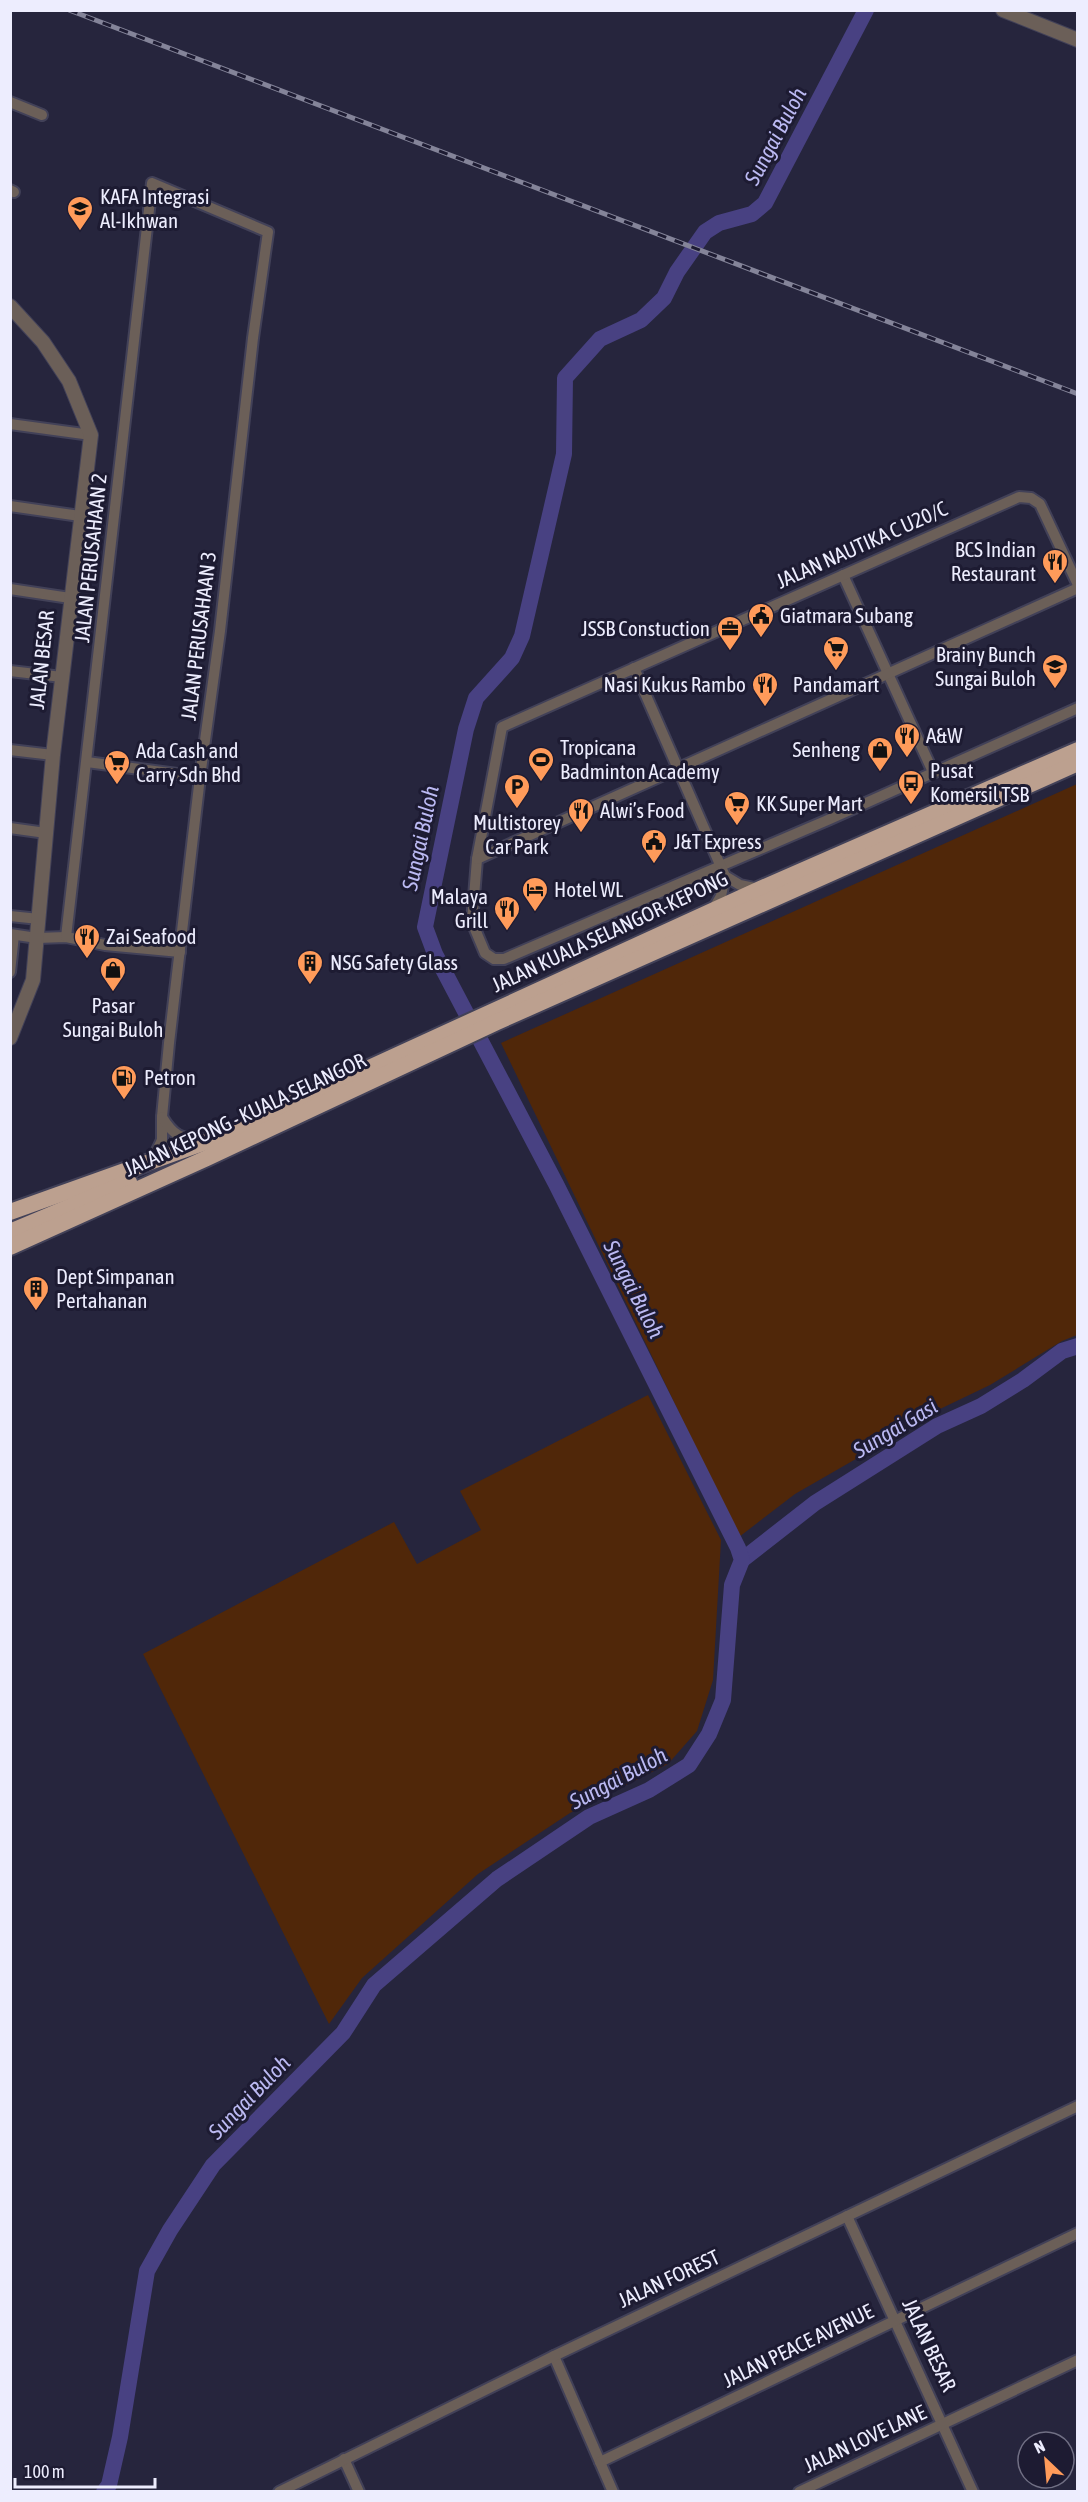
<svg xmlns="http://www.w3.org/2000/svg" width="1088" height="2502" viewBox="0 0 1088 2502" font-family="'Asap Condensed',sans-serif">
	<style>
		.green { fill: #502709 }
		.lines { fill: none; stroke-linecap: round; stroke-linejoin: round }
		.river { stroke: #484182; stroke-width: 16 }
		.minor-casing { stroke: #424158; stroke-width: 14 }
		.tertiary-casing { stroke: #424158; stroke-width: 16 }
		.trunk-casing { stroke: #424158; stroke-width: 20 }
		.minor { stroke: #6b5f58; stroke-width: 10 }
		.tertiary { stroke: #6b5f58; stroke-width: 14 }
		.trunk { stroke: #bca08f; stroke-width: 16 }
		.rail-casing { stroke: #848499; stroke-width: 5 }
		.rail { stroke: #1d1b32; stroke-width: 3; stroke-dasharray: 9; stroke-linecap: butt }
		.labels { text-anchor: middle; stroke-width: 6; stroke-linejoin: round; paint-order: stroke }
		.poi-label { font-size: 21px; fill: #ededfe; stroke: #1d1b32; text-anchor: start }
		.street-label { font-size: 21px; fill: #ededfe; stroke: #1d1b32 }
		.water-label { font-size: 22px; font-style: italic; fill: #bbb9f2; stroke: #1d1b32 }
	</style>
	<rect width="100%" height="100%" fill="#26253d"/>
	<g class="green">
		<path d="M1077,784V1335L1062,1341L990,1385L917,1420L868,1452L795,1494L739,1537L501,1043Z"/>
		<path d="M648,1395L721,1540L713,1680L697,1731L668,1764L570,1813L478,1874L362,1978L329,2024L143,1654L394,1522L417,1564L481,1530L460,1491Z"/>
	</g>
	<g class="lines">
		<g class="river">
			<path d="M742,1560L815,1503L937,1426L981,1406L1023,1380L1062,1351L1078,1346"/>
			<path d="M104,2492L109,2485L120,2437L147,2271L170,2230L213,2165L343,2033L374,1985L497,1879L589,1817L649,1790L689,1765L709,1734L723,1700L732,1585L742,1560L738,1548L556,1184L435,954L425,927L466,729L476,698L512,658L522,636L564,454L565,378L600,339L641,320L664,298L677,272L705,232L719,223L752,214L765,203L866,10"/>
		</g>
		<defs>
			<g id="minor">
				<path d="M10,102L42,115"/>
				<path d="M10,190L14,192"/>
				<path d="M10,424L91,435"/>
				<path d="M10,506L80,516"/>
				<path d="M843,575L933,772"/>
				<path d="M1078,585L1040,504L1031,498L1019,497L502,727L477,859L472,922L485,953L494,959H504L830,819L1078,708"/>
				<path d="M10,589L70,598"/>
				<path d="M634,668L725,876L740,885L759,889"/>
				<path d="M10,671L62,677"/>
				<path d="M10,750L53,755"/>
				<path d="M87,762L200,777"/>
				<path d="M10,828L46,833"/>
				<path d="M477,859L1078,588"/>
				<path d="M714,908L721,896L725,876"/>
				<path d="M10,916L39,919"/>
				<path d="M10,934L37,938L66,937L105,945L180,952"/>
				<path d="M66,937L152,183L268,232L253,338L220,631L200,777L169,1043L162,1117V1140L152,1161"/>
				<path d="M10,972L14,935"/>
				<path d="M162,1117C173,1135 181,1140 202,1139"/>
				<path d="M847,2216L973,2492"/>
				<path d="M554,2356L613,2492"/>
				<path d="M344,2459L359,2492"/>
				<path d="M600,2462L1078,2233"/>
				<path d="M279,2492L554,2356L1078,2106"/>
				<path d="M799,2492L1078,2360"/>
			</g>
			<g id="tertiary">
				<path d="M1003,10L1078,40"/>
				<path d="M10,306L43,342L69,381L91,435L53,755L33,980L10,1038"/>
			</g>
			<g id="trunk">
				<path d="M10,1212L214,1139L760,889L1078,750"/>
				<path d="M10,1232L129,1182"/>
				<path d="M10,1247L207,1158L497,1022L1078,763"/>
			</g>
		</defs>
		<use href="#minor" class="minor-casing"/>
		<use href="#tertiary" class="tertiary-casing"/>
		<use href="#trunk" class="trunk-casing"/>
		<use href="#minor" class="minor"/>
		<use href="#tertiary" class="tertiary"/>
		<use href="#trunk" class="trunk"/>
		<defs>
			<path id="rail" d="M69,10L1078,394"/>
		</defs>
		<use href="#rail" class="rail-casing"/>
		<use href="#rail" class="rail"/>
	</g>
	<defs>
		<symbol id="school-pin" viewBox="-11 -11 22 30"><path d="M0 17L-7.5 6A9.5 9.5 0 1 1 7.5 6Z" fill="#ff9b5a" stroke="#1d1b32"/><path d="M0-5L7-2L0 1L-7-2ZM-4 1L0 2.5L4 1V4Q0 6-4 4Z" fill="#111"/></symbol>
		<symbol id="restaurant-pin" viewBox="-11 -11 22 30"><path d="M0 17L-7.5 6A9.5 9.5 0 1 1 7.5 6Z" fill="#ff9b5a" stroke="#1d1b32"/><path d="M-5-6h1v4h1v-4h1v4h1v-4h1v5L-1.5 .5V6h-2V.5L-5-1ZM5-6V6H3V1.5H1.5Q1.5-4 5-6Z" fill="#111"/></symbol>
		<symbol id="civic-pin" viewBox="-11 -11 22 30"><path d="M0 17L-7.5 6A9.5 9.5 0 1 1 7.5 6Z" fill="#ff9b5a" stroke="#1d1b32"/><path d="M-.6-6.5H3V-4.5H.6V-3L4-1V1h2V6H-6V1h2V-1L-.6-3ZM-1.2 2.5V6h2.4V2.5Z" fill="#111"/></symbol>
		<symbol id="office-pin" viewBox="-11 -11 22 30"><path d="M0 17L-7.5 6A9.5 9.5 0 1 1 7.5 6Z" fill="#ff9b5a" stroke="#1d1b32"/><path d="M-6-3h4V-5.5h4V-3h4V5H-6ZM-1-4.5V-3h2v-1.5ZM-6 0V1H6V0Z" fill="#111"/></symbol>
		<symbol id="supermarket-pin" viewBox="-11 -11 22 30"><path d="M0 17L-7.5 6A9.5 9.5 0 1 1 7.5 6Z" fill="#ff9b5a" stroke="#1d1b32"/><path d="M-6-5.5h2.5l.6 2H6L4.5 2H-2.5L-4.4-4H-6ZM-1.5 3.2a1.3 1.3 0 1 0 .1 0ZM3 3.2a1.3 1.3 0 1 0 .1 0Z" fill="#111"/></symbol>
		<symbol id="shop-pin" viewBox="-11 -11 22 30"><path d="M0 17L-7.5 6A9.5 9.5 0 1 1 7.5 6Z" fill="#ff9b5a" stroke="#1d1b32"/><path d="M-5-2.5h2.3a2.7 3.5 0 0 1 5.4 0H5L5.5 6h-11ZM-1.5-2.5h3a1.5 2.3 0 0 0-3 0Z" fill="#111"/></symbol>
		<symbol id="stadium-pin" viewBox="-11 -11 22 30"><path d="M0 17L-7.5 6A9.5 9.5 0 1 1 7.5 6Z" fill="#ff9b5a" stroke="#1d1b32"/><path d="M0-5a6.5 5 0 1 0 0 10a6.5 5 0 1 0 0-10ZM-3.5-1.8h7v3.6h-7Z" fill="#111"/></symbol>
		<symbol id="bus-pin" viewBox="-11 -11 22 30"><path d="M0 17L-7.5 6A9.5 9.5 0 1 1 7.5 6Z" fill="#ff9b5a" stroke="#1d1b32"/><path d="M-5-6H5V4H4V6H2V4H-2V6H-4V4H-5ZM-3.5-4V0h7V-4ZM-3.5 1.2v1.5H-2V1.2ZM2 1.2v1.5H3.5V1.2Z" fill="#111"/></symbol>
		<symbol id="parking-pin" viewBox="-11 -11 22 30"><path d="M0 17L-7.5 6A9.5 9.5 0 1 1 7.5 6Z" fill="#ff9b5a" stroke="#1d1b32"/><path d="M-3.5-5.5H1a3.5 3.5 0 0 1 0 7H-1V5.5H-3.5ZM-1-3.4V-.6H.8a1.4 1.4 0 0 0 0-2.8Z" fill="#111"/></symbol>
		<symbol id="hotel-pin" viewBox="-11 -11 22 30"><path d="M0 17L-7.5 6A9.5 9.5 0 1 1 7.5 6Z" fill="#ff9b5a" stroke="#1d1b32"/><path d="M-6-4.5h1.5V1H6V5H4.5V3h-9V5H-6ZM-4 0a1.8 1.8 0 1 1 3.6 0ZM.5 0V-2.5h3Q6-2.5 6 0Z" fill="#111"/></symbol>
		<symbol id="building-pin" viewBox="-11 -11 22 30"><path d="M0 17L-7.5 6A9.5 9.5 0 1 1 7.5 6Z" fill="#ff9b5a" stroke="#1d1b32"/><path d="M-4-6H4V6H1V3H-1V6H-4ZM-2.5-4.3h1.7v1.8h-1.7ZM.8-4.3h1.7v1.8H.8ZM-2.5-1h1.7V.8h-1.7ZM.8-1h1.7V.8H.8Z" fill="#111"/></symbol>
		<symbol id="fuel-pin" viewBox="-11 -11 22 30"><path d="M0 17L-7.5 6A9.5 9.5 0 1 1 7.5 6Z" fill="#ff9b5a" stroke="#1d1b32"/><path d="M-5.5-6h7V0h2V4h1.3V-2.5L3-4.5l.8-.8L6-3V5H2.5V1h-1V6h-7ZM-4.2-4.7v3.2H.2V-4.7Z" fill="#111"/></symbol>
	</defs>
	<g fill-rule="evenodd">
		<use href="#school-pin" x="65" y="194" width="30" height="40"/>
		<use href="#restaurant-pin" x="1040" y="547" width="30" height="40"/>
		<use href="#civic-pin" x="746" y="601" width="30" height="40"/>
		<use href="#office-pin" x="715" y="614" width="30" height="40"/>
		<use href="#supermarket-pin" x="821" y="634" width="30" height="40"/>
		<use href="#school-pin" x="1040" y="652" width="30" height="40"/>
		<use href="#restaurant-pin" x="750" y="670" width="30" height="40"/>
		<use href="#restaurant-pin" x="892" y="721" width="30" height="40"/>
		<use href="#shop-pin" x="865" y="735" width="30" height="40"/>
		<use href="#stadium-pin" x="526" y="745" width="30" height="40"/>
		<use href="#supermarket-pin" x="102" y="748" width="30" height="40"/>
		<use href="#bus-pin" x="896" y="768" width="30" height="40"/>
		<use href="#parking-pin" x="502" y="772" width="30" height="40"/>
		<use href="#supermarket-pin" x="722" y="789" width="30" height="40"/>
		<use href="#restaurant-pin" x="566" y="796" width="30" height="40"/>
		<use href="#civic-pin" x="639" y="827" width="30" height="40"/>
		<use href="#hotel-pin" x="520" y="875" width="30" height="40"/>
		<use href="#restaurant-pin" x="492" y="894" width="30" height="40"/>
		<use href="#restaurant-pin" x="72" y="922" width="30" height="40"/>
		<use href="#building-pin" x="295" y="948" width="30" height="40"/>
		<use href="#shop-pin" x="98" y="955" width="30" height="40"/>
		<use href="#fuel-pin" x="109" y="1063" width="30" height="40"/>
		<use href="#building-pin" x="21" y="1274" width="30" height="40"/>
	</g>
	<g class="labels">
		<g class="poi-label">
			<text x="100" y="204">KAFA Integrasi<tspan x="100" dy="24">Al-Ikhwan</tspan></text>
			<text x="1036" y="557" text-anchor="end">BCS Indian<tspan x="1036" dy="24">Restaurant</tspan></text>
			<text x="780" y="623">Giatmara Subang</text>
			<text x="710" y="636" text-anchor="end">JSSB Constuction</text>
			<text x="1036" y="662" text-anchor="end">Brainy Bunch<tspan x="1036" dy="24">Sungai Buloh</tspan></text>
			<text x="746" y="692" text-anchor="end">Nasi Kukus Rambo</text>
			<text x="836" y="692" text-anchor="middle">Pandamart</text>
			<text x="926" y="743">A&amp;W</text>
			<text x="560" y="755">Tropicana<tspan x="560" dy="24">Badminton Academy</tspan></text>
			<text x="860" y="757" text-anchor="end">Senheng</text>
			<text x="136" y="758">Ada Cash and<tspan x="136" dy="24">Carry Sdn Bhd</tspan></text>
			<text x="930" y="778">Pusat<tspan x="930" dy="24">Komersil TSB</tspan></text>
			<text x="756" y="811">KK Super Mart</text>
			<text x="600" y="818">Alwi’s Food</text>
			<text x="517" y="830" text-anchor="middle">Multistorey<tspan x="517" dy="24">Car Park</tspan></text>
			<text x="674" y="849">J&amp;T Express</text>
			<text x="554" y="897">Hotel WL</text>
			<text x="488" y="904" text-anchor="end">Malaya<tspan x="488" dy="24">Grill</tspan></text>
			<text x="106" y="944">Zai Seafood</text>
			<text x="330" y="970">NSG Safety Glass</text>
			<text x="113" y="1013" text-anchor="middle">Pasar<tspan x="113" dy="24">Sungai Buloh</tspan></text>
			<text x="144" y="1085">Petron</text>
			<text x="56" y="1284">Dept Simpanan<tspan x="56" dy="24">Pertahanan</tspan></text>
		</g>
		<g class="street-label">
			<text transform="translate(862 545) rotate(-24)" y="7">JALAN NAUTIKA C U20/C</text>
			<text transform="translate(91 558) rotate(-84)" y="7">JALAN PERUSAHAAN 2</text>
			<text transform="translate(199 636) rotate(-83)" y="7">JALAN PERUSAHAAN 3</text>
			<text transform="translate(42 660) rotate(-84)" y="7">JALAN BESAR</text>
			<text transform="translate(610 932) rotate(-25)" y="7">JALAN KUALA SELANGOR-KEPONG</text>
			<text transform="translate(245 1115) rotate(-25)" y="7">JALAN KEPONG - KUALA SELANGOR</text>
			<text transform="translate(669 2279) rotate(-25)" y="7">JALAN FOREST</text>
			<text transform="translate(929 2345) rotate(65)" y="7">JALAN BESAR</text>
			<text transform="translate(798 2346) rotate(-26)" y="7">JALAN PEACE AVENUE</text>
			<text transform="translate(865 2439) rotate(-25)" y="7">JALAN LOVE LANE</text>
		</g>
		<g class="water-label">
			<text transform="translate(775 136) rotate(-62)" y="8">Sungai Buloh</text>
			<text transform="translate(420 838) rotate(-78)" y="8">Sungai Buloh</text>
			<text transform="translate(634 1289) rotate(63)" y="8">Sungai Buloh</text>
			<text transform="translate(895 1428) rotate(-31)" y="8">Sungai Gasi</text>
			<text transform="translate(618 1778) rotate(-28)" y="8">Sungai Buloh</text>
			<text transform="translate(249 2097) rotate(-46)" y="8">Sungai Buloh</text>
		</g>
	</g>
	<rect width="1088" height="2502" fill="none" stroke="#ededfe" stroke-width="24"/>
	<g transform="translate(1046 2460) rotate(334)"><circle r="28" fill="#1d1b32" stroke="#706f84" stroke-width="1.5"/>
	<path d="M0-4.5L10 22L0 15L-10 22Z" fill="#ff9b5a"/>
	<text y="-9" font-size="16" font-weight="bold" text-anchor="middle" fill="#ededfe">N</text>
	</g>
	<path d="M15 2478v9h140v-9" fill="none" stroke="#ededfe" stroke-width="3"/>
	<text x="24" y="2478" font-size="18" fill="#ededfe" stroke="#1d1b32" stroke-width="4.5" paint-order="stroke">100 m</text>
</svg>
